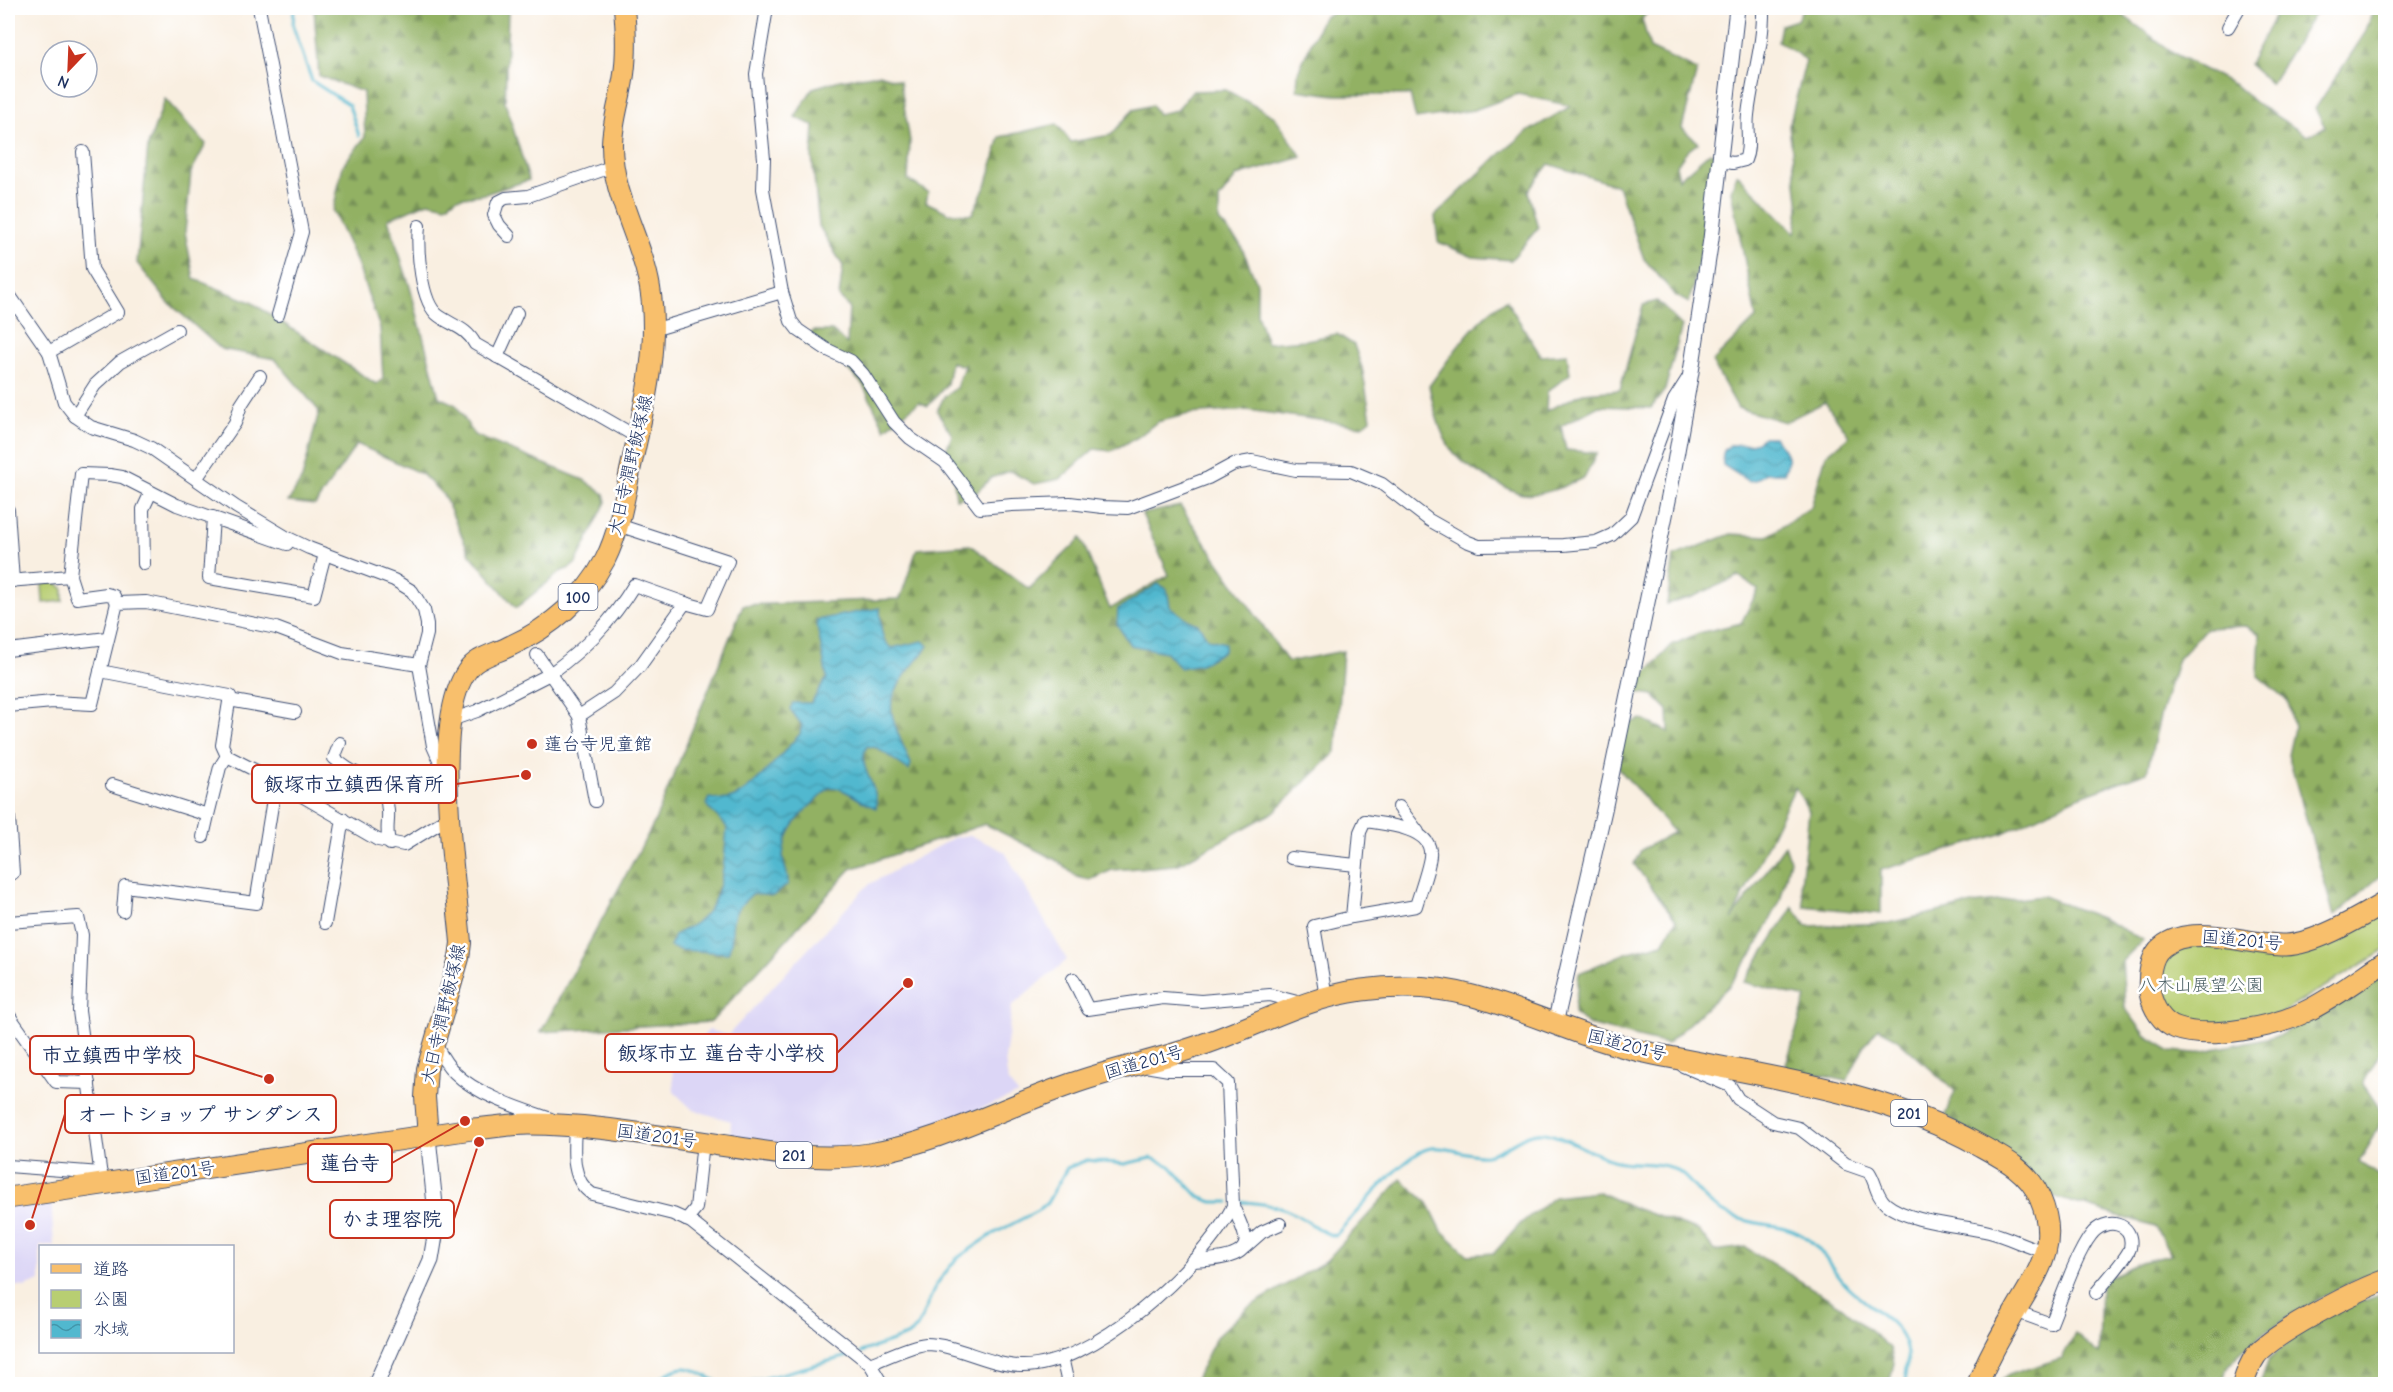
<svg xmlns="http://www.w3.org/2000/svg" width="2393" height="1392" viewBox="0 0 2393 1392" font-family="'Comic Neue','Klee One',sans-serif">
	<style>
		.built { fill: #dcd6f6 }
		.forest { fill: url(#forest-firs); stroke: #567061; stroke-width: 1.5 }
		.park { fill: #b8ce72; stroke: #6a7e68; stroke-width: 1.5 }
		.water { fill: url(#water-waves); stroke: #367496; stroke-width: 1.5 }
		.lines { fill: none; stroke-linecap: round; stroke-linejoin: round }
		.stream { stroke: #51b8cf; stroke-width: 3 }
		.minor-casing { stroke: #3c4c72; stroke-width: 14 }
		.tertiary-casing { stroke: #3c4c72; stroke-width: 17 }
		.primary-casing { stroke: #3c4c72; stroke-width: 22 }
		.trunk-casing { stroke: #3c4c72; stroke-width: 23 }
		.minor { stroke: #fff; stroke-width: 12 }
		.tertiary { stroke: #fff; stroke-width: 15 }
		.primary { stroke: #f8bf6c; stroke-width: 20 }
		.trunk { stroke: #f8bf6c; stroke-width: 21 }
		.poi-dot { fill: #c8321e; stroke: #fff; stroke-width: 2 }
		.labels { text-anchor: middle; stroke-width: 5; stroke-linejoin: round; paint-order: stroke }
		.shield { fill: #fff; stroke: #5f6d8e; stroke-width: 1.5 }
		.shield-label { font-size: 16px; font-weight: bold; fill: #1b2f5e }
		.street-label { font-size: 18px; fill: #1b2f5e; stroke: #fff }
		.poi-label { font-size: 18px; fill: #1b2f5e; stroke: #fff; text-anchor: start }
		.park-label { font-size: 18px; fill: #4a5f64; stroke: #fff }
		.leader { fill: none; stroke: #c8321e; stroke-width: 2 }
		.callout-dot { fill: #c8321e; stroke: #fff; stroke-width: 2 }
		.callout { fill: #fff; stroke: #c8321e; stroke-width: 2 }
		.callout-label { font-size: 20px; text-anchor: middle; font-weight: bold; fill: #1b2f5e }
	</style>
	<defs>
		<pattern id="forest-firs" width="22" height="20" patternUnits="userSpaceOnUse" patternTransform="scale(1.5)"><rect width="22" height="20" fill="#92b164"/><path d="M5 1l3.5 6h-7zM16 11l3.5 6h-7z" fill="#769056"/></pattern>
		<pattern id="water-waves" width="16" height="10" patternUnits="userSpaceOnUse" patternTransform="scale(1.5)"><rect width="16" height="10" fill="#51b8cf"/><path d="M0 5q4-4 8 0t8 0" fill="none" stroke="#4296ab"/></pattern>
	</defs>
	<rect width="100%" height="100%" fill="#fff"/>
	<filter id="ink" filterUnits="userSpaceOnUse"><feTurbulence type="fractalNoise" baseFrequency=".0167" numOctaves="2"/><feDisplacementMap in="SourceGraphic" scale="12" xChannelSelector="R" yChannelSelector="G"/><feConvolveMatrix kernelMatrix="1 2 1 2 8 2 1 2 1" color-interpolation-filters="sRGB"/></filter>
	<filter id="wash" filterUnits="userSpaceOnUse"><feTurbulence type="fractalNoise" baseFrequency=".008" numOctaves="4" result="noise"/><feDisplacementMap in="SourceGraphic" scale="24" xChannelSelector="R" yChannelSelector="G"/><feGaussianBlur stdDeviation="1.35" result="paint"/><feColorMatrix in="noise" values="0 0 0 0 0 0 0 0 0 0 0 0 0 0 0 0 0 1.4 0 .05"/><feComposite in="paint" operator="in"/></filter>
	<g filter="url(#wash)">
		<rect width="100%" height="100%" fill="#f9efe1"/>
		<g class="built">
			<path d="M970,835L1005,852L1067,960L1012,1006L1005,1059L1008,1082L1018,1094L915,1134L862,1146L820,1148L730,1139L731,1121L693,1110L674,1092L671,1054L690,1050L709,1030L728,1035L868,885L953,838Z"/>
			<path d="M51,1198L54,1246H40V1281L25,1287L8,1285V1204Z"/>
		</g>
		<g class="forest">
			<path d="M314,8H510L508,13L505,102L529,180L485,194L457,198L446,206L428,202L388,219L410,287L439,397L456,405L474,435L584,480L604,494L606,502L576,563L570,568L562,571L516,608L470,554L444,496L422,474L357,444L315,505L288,502L302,479L319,411L275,359L221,349L168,302L137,263L148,146L165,99L206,144L191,172L185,232L194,279L251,302L376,384L383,379L380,328L357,263L333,211L343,165L365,137L363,92L319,76Z"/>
			<path d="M1343,8H1651L1642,19L1650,48L1697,70L1682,128L1698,143L1685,153L1676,166L1679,179L1710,152L1724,156L1689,303L1676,296L1644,259L1618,186L1549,164L1528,191L1538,228L1511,260L1473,257L1438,242L1435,216L1493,160L1527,132L1571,106L1518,94L1474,110L1416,119L1410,95H1335L1297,90L1298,72L1323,17Z"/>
			<path d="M1803,8H2030L2043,16L2056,8H2113L2177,55L2236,86L2256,103L2307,136L2325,127L2315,109L2365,33L2374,8H2385V872L2334,916L2288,755L2294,728L2288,701L2258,676L2260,634L2246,626L2206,628L2178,659L2160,716L2147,772L2078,797L2001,834L1881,870V914L1804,906L1801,884L1809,811L1795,787L1732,919L1785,845L1790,860L1780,901L1754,951L1729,986L1667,1044L1589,1025L1574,1013L1579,973L1626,953L1663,943L1676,920L1634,864L1641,850L1674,832L1619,769L1620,727L1641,719L1669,732L1668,710L1653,695L1631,692L1635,680L1647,672L1672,645L1699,633L1741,623L1758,590L1739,576L1692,597L1667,604L1674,556L1731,534L1768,536L1811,507L1826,455L1849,436L1825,402L1785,422L1738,408L1712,362L1756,318L1731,191L1737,174L1795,233L1799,208L1789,126L1806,60L1778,41L1781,25L1797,20Z"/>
			<path d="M2279,8H2318L2271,84L2249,64Z"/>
			<path d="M879,74L900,81L910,141L908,180L928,192L926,202L949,213L972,214L987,183L1000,137L1057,124L1071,142L1111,135L1133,110L1152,105L1158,114L1177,110L1192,91L1226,90L1275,117L1302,157L1237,176L1219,199V221L1240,244L1257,283V314L1267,343L1306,340L1337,334L1354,345L1362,368L1371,419L1362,426L1247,410L1189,414L1157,422L1138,437L1111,451L1094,449L1060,479L1034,484L1010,471L991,478L975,494L956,499L954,481L945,453L952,435L937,411L944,397L956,388L964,366L951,362L947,384L928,406L919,402L885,429L863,385L833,354L805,344L812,331H832L847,344L849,307L839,297L843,266L819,226L812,156L814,126L795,117L813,88L840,80Z"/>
			<path d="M1506,300L1541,356L1567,354L1570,374L1547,392L1546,411L1583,393L1620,390L1643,305L1657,301L1682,326L1665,390L1651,408L1599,406L1561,426L1566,450L1597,453L1585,477C1568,485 1542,497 1523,494C1508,491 1460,464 1452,451C1439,432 1434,409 1429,386C1451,357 1474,319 1506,300Z"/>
			<path d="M1180,506L1288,662L1343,651L1336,752L1274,812L1177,865L1112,870L1090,880L1077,877L1056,860L985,824L851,869L711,1022L541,1032L654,823L743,605L900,599L917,549L970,545L1029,589L1081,538L1110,609L1169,575L1142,514Z"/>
			<path d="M2043,896L2103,919L2143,940L2122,961L2125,1008L2146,1036L2171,1051L2195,1053L2280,1035L2385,975V1043L2363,1084L2384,1115L2374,1137L2359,1162L2385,1180V1268C2345,1282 2252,1332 2228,1367C2225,1371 2224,1379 2222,1384H1998L2008,1375L2062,1358L2075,1334L2099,1354L2101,1281L2141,1262L2171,1255L2155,1227L2055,1197L2021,1168L1945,1115L1955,1091L1895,1037L1878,1028L1863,1048L1847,1081L1785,1068L1806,998L1744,982L1793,907L1807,926L1889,923L1972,904Z"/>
			<path d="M1401,1179L1428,1203L1442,1231L1468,1255L1494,1253L1521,1223L1554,1197L1599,1192L1629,1206L1699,1231L1714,1251L1745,1247L1841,1306L1890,1348L1894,1363L1889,1384H1194L1216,1337L1247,1308L1326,1261Z"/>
			<path d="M2385,1293V1384H2260L2269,1359L2317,1318Z"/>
		</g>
		<g class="park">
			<path d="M56,582L63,588V601L43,603L42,584Z"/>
			<path d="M2385,911V950L2280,1014L2243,1022L2176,1024L2158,1005L2159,970L2163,958L2174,946L2194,943L2255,951Z"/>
		</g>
		<g class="water">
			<path d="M1764,437H1774C1785,450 1792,457 1784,473H1766L1756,480L1748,481L1723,465C1719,438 1739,447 1755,443C1758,442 1761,439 1764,437Z"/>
			<path d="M1158,584L1167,589L1170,607C1179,613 1187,621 1198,624L1208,639L1225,643L1224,651L1201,664L1180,668L1166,652L1130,645L1117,624L1118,609Z"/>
			<path d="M880,608C881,622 879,640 892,648L923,641L928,646C916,662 897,681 892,701C888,717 905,749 911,764L909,770L877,748L867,746C855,767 880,786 876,808C859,803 848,788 830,787C810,806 784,826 783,856C783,866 789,873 788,884L773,896L752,894C746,900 738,907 735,914C729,927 735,938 728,953L680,950L670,947L674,935C683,930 695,925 702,918C725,895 724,858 727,828C722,818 711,814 706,804L709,798C716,799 725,801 732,798C752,791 785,750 800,734L802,725L790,709L793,703H811L827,678L816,620Z"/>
		</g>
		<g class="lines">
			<g class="stream">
				<path d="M294,8L293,26L312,81L349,105L359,136"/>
				<path d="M1236,1202C1257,1202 1278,1205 1297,1215C1310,1222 1320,1233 1335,1236C1353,1216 1405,1155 1427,1149C1446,1144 1467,1157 1486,1155C1506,1152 1524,1130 1544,1133C1566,1136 1592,1155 1616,1161C1633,1165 1653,1161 1670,1167C1690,1175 1699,1199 1718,1209C1727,1214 1741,1220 1752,1222C1769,1226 1784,1225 1800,1234C1822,1246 1831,1270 1848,1287C1882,1320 1919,1325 1904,1384"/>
				<path d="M861,1352L907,1336L917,1328L936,1285L956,1259L993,1234L1039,1210L1047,1203L1067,1168L1087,1160L1124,1164L1152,1158L1170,1166L1199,1197L1213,1202H1229"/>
				<path d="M653,1384C683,1359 690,1367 721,1384"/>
				<path d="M743,1384L852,1355"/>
			</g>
		</g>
	</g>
	<g filter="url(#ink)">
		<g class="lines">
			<defs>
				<g id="minor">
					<path d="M259,8L302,232L278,315"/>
					<path d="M767,8L756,74L764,159L763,189L782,292L791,321L798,330L826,349L851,361L863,374L894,422L910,438L945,462L980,508L1012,505L1070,503L1102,507L1128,508L1208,478L1234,464L1252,461L1296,470L1351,471L1382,484L1429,520L1466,541L1479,546L1563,545L1596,542L1612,535L1631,517L1674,400L1688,378"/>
					<path d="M2228,27L2239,8"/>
					<path d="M1720,161L1733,163L1745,160C1751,146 1746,131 1748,115C1752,78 1764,44 1763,8"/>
					<path d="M419,226C417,247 420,303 439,316C453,326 467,328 475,344L637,437"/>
					<path d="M509,236L499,225L494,215L498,202L506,198L528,196L614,166"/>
					<path d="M8,293L49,352L64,402L75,416L91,427L134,440L151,448L236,507L286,537L309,548L394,580L412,591L424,610L427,624V634L419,665L433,746L444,771"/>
					<path d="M653,330L782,292"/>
					<path d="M49,352L118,312L92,269L83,152"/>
					<path d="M497,357L517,313"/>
					<path d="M75,416L95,385L120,362L177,330"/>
					<path d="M196,479L235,423L241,405L260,376"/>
					<path d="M8,510L13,581"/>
					<path d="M213,517L209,578L314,596L325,554"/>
					<path d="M144,564L143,509L151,492"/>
					<path d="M70,576L81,474L110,475L122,477L177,505L287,544"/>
					<path d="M8,581L70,576L77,598L107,594L114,596L117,603"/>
					<path d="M8,650L107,638"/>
					<path d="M537,655L550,674C585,648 611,623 634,585L685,603"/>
					<path d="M100,671L230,696L222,745L227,756L276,781L378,840L404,845L448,818"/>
					<path d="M229,700L295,712"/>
					<path d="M8,706L53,702L92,704L117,603L146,602L276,628L342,653L419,665"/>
					<path d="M579,716L595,801"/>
					<path d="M451,720L477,711L550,674L579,716L614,693L640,666L685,603L707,609L728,561L618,525"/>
					<path d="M340,743L334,758C341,764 349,770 358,774C379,785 386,785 388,811C389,823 385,832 390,844"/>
					<path d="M112,785L208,815L220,767L227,756"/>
					<path d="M8,804L13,873H8"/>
					<path d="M1399,807L1418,832"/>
					<path d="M203,837L208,815"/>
					<path d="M1291,858L1356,865"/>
					<path d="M123,911L125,886L256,903L276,781"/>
					<path d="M8,922L78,917L82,935L79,1011L102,1184"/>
					<path d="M325,923L343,819"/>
					<path d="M1073,979L1088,1009L1163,998L1201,1001L1270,995L1301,1003"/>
					<path d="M1326,997L1314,926L1352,917L1416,906C1419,895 1432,860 1430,851C1428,827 1383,824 1365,821L1360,832L1352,917"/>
					<path d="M8,1014L56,1082L89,1083"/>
					<path d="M434,1042C440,1053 445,1064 455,1073C477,1095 522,1109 551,1119"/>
					<path d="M1683,1066L1730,1086L1738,1099L1773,1122L1799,1128L1846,1164L1869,1172C1876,1182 1876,1196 1886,1204C1909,1223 1960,1225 1989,1232C2009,1237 2026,1247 2046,1252"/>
					<path d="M570,1125L575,1127C574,1149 570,1180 592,1194L673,1214L691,1222L870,1364L882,1384"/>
					<path d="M8,1166L101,1173"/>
					<path d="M686,1220L696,1208L703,1142"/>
					<path d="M1245,1247L1262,1232L1280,1224"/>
					<path d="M1192,1261C1206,1260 1251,1260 1245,1237C1243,1227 1237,1216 1233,1206"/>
					<path d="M2015,1311L2051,1324C2061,1300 2076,1254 2091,1235C2105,1216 2135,1222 2130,1248C2128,1257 2103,1284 2096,1293"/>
					<path d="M1062,1357L1068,1384"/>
					<path d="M870,1364C885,1358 911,1345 926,1344C955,1344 989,1365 1020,1366C1091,1369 1203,1266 1233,1206L1228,1083L1214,1070H1169L1145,1066"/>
				</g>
				<g id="tertiary">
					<path d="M1555,1024L1604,810L1669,496L1691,372L1711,239L1737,8"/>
					<path d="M376,1384L431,1260L437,1224L428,1137"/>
				</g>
				<path id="primary" d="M428,1137L425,1097L427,1069L459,958L461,943C457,887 424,691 479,660C489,654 501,651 512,645C550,628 585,598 605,560C619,532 624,501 630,471C643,411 660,350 650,288C642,239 612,196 612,145C612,122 621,97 624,74C627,52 626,29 624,8"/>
				<g id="trunk">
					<path d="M2386,902C2360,917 2316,944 2286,945C2250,946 2192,922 2162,947C2150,956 2148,979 2150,993C2153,1008 2162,1023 2176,1028C2208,1040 2274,1027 2305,1012C2332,999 2360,978 2386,961"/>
					<path d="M8,1198L472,1129C491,1128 509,1124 528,1124C584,1124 639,1133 694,1141C752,1149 811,1163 869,1154C940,1142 1004,1107 1071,1084C1115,1068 1161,1060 1204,1044C1257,1026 1306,997 1362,990C1398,985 1437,986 1473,996C1529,1011 1583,1038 1640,1051C1755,1076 1875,1087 1979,1145C2003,1158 2029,1171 2040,1198C2060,1244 2038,1272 2016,1310C2002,1334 1987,1359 1978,1384"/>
					<path d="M2243,1384C2246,1374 2250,1364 2256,1355C2274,1333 2357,1290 2386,1280"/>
				</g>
			</defs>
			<use href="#minor" class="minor-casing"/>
			<use href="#tertiary" class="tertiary-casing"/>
			<use href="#primary" class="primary-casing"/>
			<use href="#trunk" class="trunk-casing"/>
			<use href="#minor" class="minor"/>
			<use href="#tertiary" class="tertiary"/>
			<use href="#primary" class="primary"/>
			<use href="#trunk" class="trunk"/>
		</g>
	</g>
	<circle class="poi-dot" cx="532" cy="744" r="6"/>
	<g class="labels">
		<g class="shield">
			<rect x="558.5" y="584" width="39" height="26" rx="4.5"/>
			<rect x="1891" y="1100" width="36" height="26" rx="4.5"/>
			<rect x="776" y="1142" width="36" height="26" rx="4.5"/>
		</g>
		<g class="shield-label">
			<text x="578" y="603">100</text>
			<text x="1909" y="1119">201</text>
			<text x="794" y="1161">201</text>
		</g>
		<g class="street-label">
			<text transform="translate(630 465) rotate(-77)" y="6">大日寺潤野飯塚線</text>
			<text transform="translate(2242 940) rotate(5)" y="6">国道201号</text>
			<text transform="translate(443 1014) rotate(-77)" y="6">大日寺潤野飯塚線</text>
			<text transform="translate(1627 1045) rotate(14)" y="6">国道201号</text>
			<text transform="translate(1144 1062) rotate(-16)" y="6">国道201号</text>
			<text transform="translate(657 1136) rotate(8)" y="6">国道201号</text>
			<text transform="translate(175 1173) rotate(-8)" y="6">国道201号</text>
		</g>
		<g class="poi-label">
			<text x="544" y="750">蓮台寺児童館</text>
		</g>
		<g class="park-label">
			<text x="2201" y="991">八木山展望公園</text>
		</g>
	</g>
	<path class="leader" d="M526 775L456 784M908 983L837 1053M269 1079L194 1055M30 1225L65 1114M465 1121L392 1163M479 1142L454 1219"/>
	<g class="callout-dot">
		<circle cx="526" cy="775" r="6"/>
		<circle cx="908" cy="983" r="6"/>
		<circle cx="269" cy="1079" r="6"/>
		<circle cx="30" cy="1225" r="6"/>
		<circle cx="465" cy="1121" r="6"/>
		<circle cx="479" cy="1142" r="6"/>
	</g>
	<g class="callout">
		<rect x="252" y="765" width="204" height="38" rx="6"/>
		<rect x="605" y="1034" width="232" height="38" rx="6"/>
		<rect x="30" y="1036" width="164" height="38" rx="6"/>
		<rect x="65" y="1095" width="271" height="38" rx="6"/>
		<rect x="308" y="1144" width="84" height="38" rx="6"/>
		<rect x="330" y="1200" width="124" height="38" rx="6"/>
	</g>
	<g class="callout-label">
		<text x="354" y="791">飯塚市立鎮西保育所</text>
		<text x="721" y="1060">飯塚市立 蓮台寺小学校</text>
		<text x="112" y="1062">市立鎮西中学校</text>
		<text x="200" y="1121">オートショップ サンダンス</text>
		<text x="350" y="1170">蓮台寺</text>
		<text x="392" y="1226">かま理容院</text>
	</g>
	<rect width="2393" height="1392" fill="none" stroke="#fff" stroke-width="30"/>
	<rect x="39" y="1245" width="195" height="108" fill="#ffffff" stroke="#a4acbf" stroke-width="1.5"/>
	<rect x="51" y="1264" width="30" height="9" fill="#f8bf6c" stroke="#a4acbf" stroke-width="1.5"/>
	<text x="93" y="1275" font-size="18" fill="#1b2f5e">道路</text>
	<rect x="51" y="1290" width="30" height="18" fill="#b8ce72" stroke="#a4acbf" stroke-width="1.5"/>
	<text x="93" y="1305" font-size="18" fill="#1b2f5e">公園</text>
	<rect x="51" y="1320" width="30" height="18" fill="url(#water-waves)" stroke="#a4acbf" stroke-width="1.5"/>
	<text x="93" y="1335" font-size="18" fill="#1b2f5e">水域</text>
	<g transform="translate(69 69) rotate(203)"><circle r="28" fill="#ffffff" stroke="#a4acbf" stroke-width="1.5"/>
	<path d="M0-4.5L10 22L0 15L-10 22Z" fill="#c8321e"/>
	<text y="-9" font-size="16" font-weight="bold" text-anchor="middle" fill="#1b2f5e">N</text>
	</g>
</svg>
